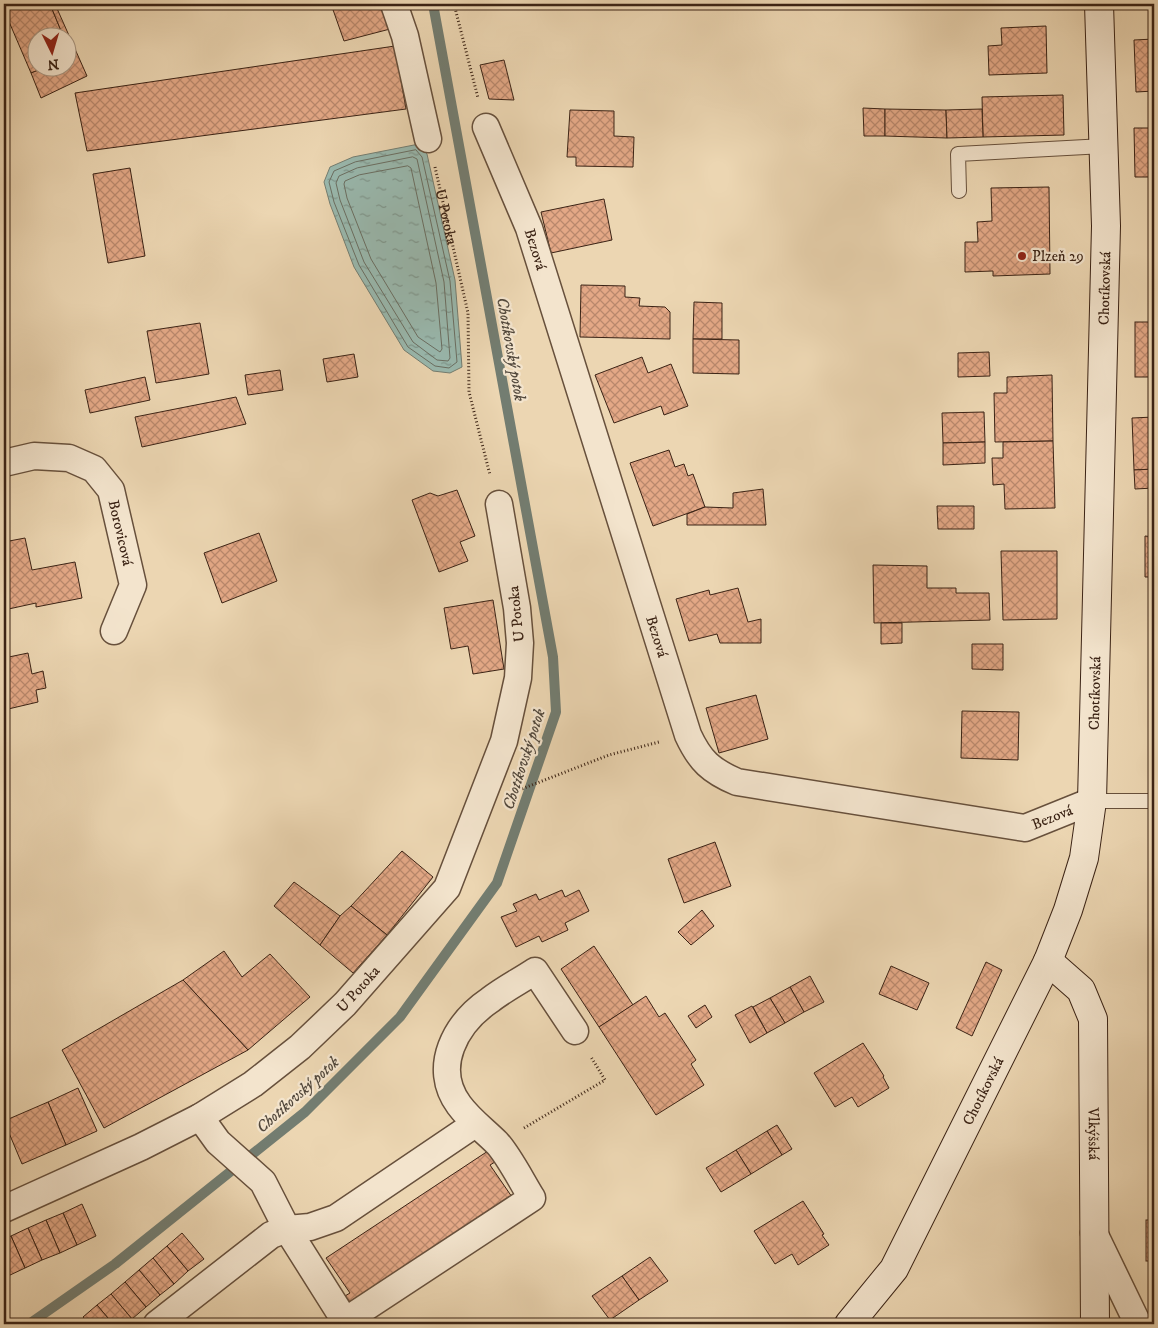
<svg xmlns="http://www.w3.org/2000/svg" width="1158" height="1328" viewBox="0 0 1158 1328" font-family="'IM FELL DW Pica',serif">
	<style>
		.water { fill: url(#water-ripples); stroke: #737d71 }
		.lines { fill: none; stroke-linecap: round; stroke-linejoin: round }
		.shore { stroke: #6a6e62; stroke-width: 1 }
		.stream { stroke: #737d71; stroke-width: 10 }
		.building { fill: url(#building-cross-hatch); stroke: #3b2315 }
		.lane-casing { stroke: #67503c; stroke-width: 16 }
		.street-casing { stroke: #67503c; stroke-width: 29 }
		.secondary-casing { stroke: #3b2315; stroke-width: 30 }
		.path { stroke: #3b2315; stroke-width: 3; stroke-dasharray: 1 2.5; stroke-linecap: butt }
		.lane { stroke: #f3e4cd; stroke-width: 14 }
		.street { stroke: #f3e4cd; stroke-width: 26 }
		.secondary { stroke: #f3e4cd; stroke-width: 28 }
		.poi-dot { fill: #8f2418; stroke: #f3e4cd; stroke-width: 2 }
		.labels { text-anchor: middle; stroke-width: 4.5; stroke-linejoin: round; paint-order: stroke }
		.street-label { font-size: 15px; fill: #3b2315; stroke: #f3e4cd }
		.poi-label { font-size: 15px; fill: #3b2315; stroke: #f3e4cd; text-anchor: start }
		.water-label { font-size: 16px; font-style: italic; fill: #52483c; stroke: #f3e4cd }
	</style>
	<defs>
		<pattern id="water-ripples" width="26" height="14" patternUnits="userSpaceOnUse" patternTransform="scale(1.25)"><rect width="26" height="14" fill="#99b9af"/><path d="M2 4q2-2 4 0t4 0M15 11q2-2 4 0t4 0" fill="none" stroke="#7e968d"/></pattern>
		<pattern id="building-cross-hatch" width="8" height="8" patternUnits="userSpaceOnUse" patternTransform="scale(1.25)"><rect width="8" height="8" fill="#e3a886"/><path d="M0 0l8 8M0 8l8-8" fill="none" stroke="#b9886c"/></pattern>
	</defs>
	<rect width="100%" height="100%" fill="#ecd6b2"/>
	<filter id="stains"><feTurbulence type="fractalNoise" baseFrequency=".004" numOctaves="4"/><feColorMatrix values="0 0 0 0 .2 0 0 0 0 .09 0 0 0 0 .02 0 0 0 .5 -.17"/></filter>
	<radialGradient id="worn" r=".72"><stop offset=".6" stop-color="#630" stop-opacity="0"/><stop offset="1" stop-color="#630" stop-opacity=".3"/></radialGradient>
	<path class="water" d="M419,144L427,154L455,280L462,367L450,373L433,371L404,350L354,267L330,204L324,182L330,167L353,157Z"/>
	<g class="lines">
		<g class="shore">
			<path d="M416,150L422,157L450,281L457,362L449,368L435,366L408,347L359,265L334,202L329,182L334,171L355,162Z"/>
			<path d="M413,157L417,159L444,282L450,358L448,361L437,360L413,342L364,262L340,200L336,183L339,176L357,168Z"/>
			<path d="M408,166L411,168L436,283L442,349L440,352L418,337L371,259L347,198L344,184L345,181L359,175Z"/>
		</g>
		<path class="stream" d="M29,1324L115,1264L305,1112L400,1017L497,883L556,712L553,657L433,4"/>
	</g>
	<g class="building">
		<path d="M4,4H50L64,38H38V68H44L31,73L4,10Z"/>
		<path d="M50,4H55L87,76L41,98L31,73L44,68H68V58L73,56L68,45V38H64Z"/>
		<path d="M331,4H382L390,29L344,41Z"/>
		<path d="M1046,26L1047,73L989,75L988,46L1002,45L1001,28Z"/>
		<path d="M1154,39V91L1136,92L1134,40Z"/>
		<path d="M395,46L406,109L87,151L75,93Z"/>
		<path d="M504,60L514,100L489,99L480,65Z"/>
		<path d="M1063,95L1064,135L983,137L982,97Z"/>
		<path d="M863,108L885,109V136H864Z"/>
		<path d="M885,109L946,110L947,138L885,136Z"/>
		<path d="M982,109L983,137L947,138L946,110Z"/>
		<path d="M570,110L614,111V136L634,137L633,167L576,166V157H567Z"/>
		<path d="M1134,128H1154V177H1135Z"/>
		<path d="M130,168L145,256L108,263L93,174Z"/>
		<path d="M1049,187L1050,274L993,276V271L965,272V242H978L977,222L992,221L991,188Z"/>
		<path d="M604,199L612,240L551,253L541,212Z"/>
		<path d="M581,285L625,286V297L640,298L639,306L665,307L670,312V339L580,337Z"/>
		<path d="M694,302L722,303V339H693Z"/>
		<rect x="1135" y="322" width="19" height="55"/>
		<path d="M200,323L209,374L156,383L147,331Z"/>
		<path d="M693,339L739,340V374L693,373Z"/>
		<path d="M989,352L990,376L958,377V353Z"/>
		<path d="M354,354L358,377L327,382L323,359Z"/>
		<path d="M642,357L648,373L671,364L688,406L664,415L661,406L614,423L595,375Z"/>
		<path d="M280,370L283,390L248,395L245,375Z"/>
		<path d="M1052,375L1053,441L995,442L994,393H1007V377Z"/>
		<path d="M145,377L150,400L90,413L85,390Z"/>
		<path d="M236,397L246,424L142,447L135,417Z"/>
		<path d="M984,412L985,442L943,443L942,413Z"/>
		<path d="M1154,417V469L1134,470L1132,418Z"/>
		<path d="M1053,441L1055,508L1005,509L1004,484L993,485L992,458H1003V442Z"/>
		<path d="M985,442V463L943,465V443Z"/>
		<path d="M669,450L675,467L684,464L688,476L693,474L705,507L653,526L630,463Z"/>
		<path d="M1154,469V488L1135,489L1134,470Z"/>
		<path d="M763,489L766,525H687V514L705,507L733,508V493Z"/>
		<path d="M457,490L475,536L460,542L468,561L439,572L412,500L430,493L438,496Z"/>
		<path d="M937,506H974V529H938Z"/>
		<path d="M259,533L277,581L222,603L204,553Z"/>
		<path d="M1145,536L1154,537V606H1152V577H1145Z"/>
		<path d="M25,538L32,570L75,562L82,598L36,607V603L4,610V542Z"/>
		<path d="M1001,551H1057V619L1003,620Z"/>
		<path d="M873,565L927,566V588H956V593H989L990,620L874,623Z"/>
		<path d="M738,588L748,622L761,619V643H720L717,634L689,641L676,599L709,590L710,595Z"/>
		<path d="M493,600L504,669L473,674L468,646L451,649L444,608Z"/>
		<path d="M881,623H902V643L881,644Z"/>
		<path d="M972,644H1003V670L972,669Z"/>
		<path d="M28,653L32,674L43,671L46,688L36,690L38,702L4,710V658Z"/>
		<path d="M756,695L768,739L719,753L706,708Z"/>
		<path d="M962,711L1019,712L1018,760L961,758Z"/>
		<path d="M715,842L731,886L684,903L668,859Z"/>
		<path d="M402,851L433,877L387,935L351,906Z"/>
		<path d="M294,882L340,916L320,945L274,906Z"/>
		<path d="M562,890L565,897L579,890L589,911L565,923L568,930L542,942L539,936L516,947L501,917L517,911L513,904L536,894L539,900Z"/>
		<path d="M351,906L387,935L353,973L320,945L340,916Z"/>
		<path d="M702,910L714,926L691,945L678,932Z"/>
		<path d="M594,946L633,1005L599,1027L561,969Z"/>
		<path d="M224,951L242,977L270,954L310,997L248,1050L183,980Z"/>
		<path d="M986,962L1002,970L972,1036L956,1028Z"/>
		<path d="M891,966L929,983L917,1010L879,994Z"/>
		<path d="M810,976L824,1002L804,1012L790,987Z"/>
		<path d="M183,980L248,1050L104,1128L62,1050Z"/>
		<path d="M790,987L804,1012L785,1023L770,998Z"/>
		<path d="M646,996L659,1017L665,1013L696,1060L691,1064L704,1085L656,1115L599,1027Z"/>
		<path d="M770,998L785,1023L767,1033L753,1007Z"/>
		<path d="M705,1005L712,1017L696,1028L688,1016Z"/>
		<path d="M752,1006L767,1033L750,1043L735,1015Z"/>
		<path d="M863,1043L884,1076L883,1077L889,1088L858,1107L852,1097L835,1107L814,1073Z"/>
		<path d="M78,1088L97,1131L66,1145L48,1102Z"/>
		<path d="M48,1102L66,1145L22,1164L4,1121Z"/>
		<path d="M777,1125L792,1149L782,1155L767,1131Z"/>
		<path d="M767,1131L782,1155L751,1174L736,1150Z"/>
		<path d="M736,1150L751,1174L721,1192L706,1168Z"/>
		<path d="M488,1151L495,1162L490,1165L512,1197L355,1301L354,1299L350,1302L345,1296L350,1293L326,1258Z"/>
		<path d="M803,1201L824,1234L822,1235L829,1245L798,1265L792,1254L775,1264L754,1231Z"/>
		<path d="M82,1204L96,1236L77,1245L63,1213Z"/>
		<path d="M63,1213L77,1245L60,1253L46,1220Z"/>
		<path d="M46,1220L60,1253L42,1260L28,1228Z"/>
		<rect x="1146" y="1220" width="8" height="41"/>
		<path d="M28,1228L42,1260L25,1268L11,1236Z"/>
		<path d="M182,1233L204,1259L188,1271L167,1246Z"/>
		<path d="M11,1236L25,1268L8,1276L4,1267V1239Z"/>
		<path d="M167,1246L188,1271L174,1284L153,1258Z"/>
		<path d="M650,1257L668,1281L639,1300L622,1276Z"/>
		<path d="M153,1258L174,1284L160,1295L139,1270Z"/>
		<path d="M139,1270L160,1295L146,1307L125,1282Z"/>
		<path d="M622,1276L639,1300L610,1320L592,1296Z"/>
		<path d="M125,1282L146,1307L132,1319L111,1294Z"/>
		<path d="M111,1294L132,1319L125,1324H113L97,1305Z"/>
		<path d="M97,1305L113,1324H89L83,1317Z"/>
	</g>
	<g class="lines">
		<defs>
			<g id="lane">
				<path d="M959,191L958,154L1104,146"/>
				<path d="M1092,801H1154"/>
			</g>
			<g id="street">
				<path d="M394,4L405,36L428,139"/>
				<path id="s2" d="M486,127L529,228L688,735C700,761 711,771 737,782L1025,828L1092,801"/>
				<path id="s3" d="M4,463L34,456L69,458L94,469L111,490L133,585L114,631"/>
				<path d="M200,1117L218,1142L263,1182L287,1229L345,1321L532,1198C522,1182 509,1156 497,1143C484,1130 470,1120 459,1105C431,1067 456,1023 490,1000C504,989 520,981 535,971L575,1031"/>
				<path id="s4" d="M4,1209L141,1147L200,1117L253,1084L300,1047L345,1004L447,888L504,741L518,678L520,643L517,608L499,504"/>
				<path d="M1094,1233L1138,1324"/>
				<path d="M157,1324L271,1235L287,1229L310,1227L336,1218L475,1124"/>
			</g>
			<g id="secondary">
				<path id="s5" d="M1048,961L1081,990L1093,1019L1095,1324"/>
				<path id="s6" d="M849,1324L894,1269L1048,961L1068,910L1084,858L1092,801L1106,226L1099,4"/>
			</g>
		</defs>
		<use href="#lane" class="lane-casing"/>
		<use href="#street" class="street-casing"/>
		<use href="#secondary" class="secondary-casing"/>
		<g class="path">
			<path d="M454,4L478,98"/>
			<path id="s1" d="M435,167L468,313L469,392L490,475"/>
			<path d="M519,790L609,755L659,742"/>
			<path d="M524,1128L605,1080L591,1057"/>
		</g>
		<use href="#lane" class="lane"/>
		<use href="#street" class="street"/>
		<use href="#secondary" class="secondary"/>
	</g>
	<circle class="poi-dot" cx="1022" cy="256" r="5"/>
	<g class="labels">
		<g class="street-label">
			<text dy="5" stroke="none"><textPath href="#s1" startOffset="51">U Potoka</textPath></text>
			<text dy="5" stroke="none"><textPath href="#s2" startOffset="132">Bezová</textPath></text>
			<text dy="5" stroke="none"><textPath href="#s6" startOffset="1095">Chotíkovská</textPath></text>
			<text dy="5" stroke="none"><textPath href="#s3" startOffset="164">Borovicová</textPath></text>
			<text transform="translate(516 614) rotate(-96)" y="5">U Potoka</text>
			<text dy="5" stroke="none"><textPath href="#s2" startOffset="538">Bezová</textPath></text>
			<text dy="5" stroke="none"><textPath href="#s6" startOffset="690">Chotíkovská</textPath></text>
			<text dy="5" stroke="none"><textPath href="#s2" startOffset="1032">Bezová</textPath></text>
			<text dy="5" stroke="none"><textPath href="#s4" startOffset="421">U Potoka</textPath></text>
			<text dy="5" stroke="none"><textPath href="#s6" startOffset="270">Chotíkovská</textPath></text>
			<text dy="5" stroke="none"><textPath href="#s5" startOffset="190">Vlkýšská</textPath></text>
		</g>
		<g class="poi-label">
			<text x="1032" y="261">Plzeň 29</text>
		</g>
		<g class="water-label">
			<text transform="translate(512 349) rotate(80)" y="6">Chotíkovský potok</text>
			<text transform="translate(523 759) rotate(-72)" y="6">Chotíkovský potok</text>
			<text transform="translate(297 1094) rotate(-42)" y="6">Chotíkovský potok</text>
		</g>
	</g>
	<rect width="1158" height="1328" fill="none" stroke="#ecd6b2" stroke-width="20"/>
	<rect x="5" y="5" width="1148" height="1318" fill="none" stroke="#3b2315" stroke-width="2.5"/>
	<rect x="10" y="10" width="1138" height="1308" fill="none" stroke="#3b2315"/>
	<g transform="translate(52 52) rotate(175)"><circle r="24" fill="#f3e4cd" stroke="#a99783"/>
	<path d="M0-4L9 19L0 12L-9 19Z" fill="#8f2418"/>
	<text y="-8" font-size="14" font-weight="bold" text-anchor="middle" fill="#3b2315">N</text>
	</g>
	<rect width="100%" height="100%" filter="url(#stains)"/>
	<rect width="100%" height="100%" fill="url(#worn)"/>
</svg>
